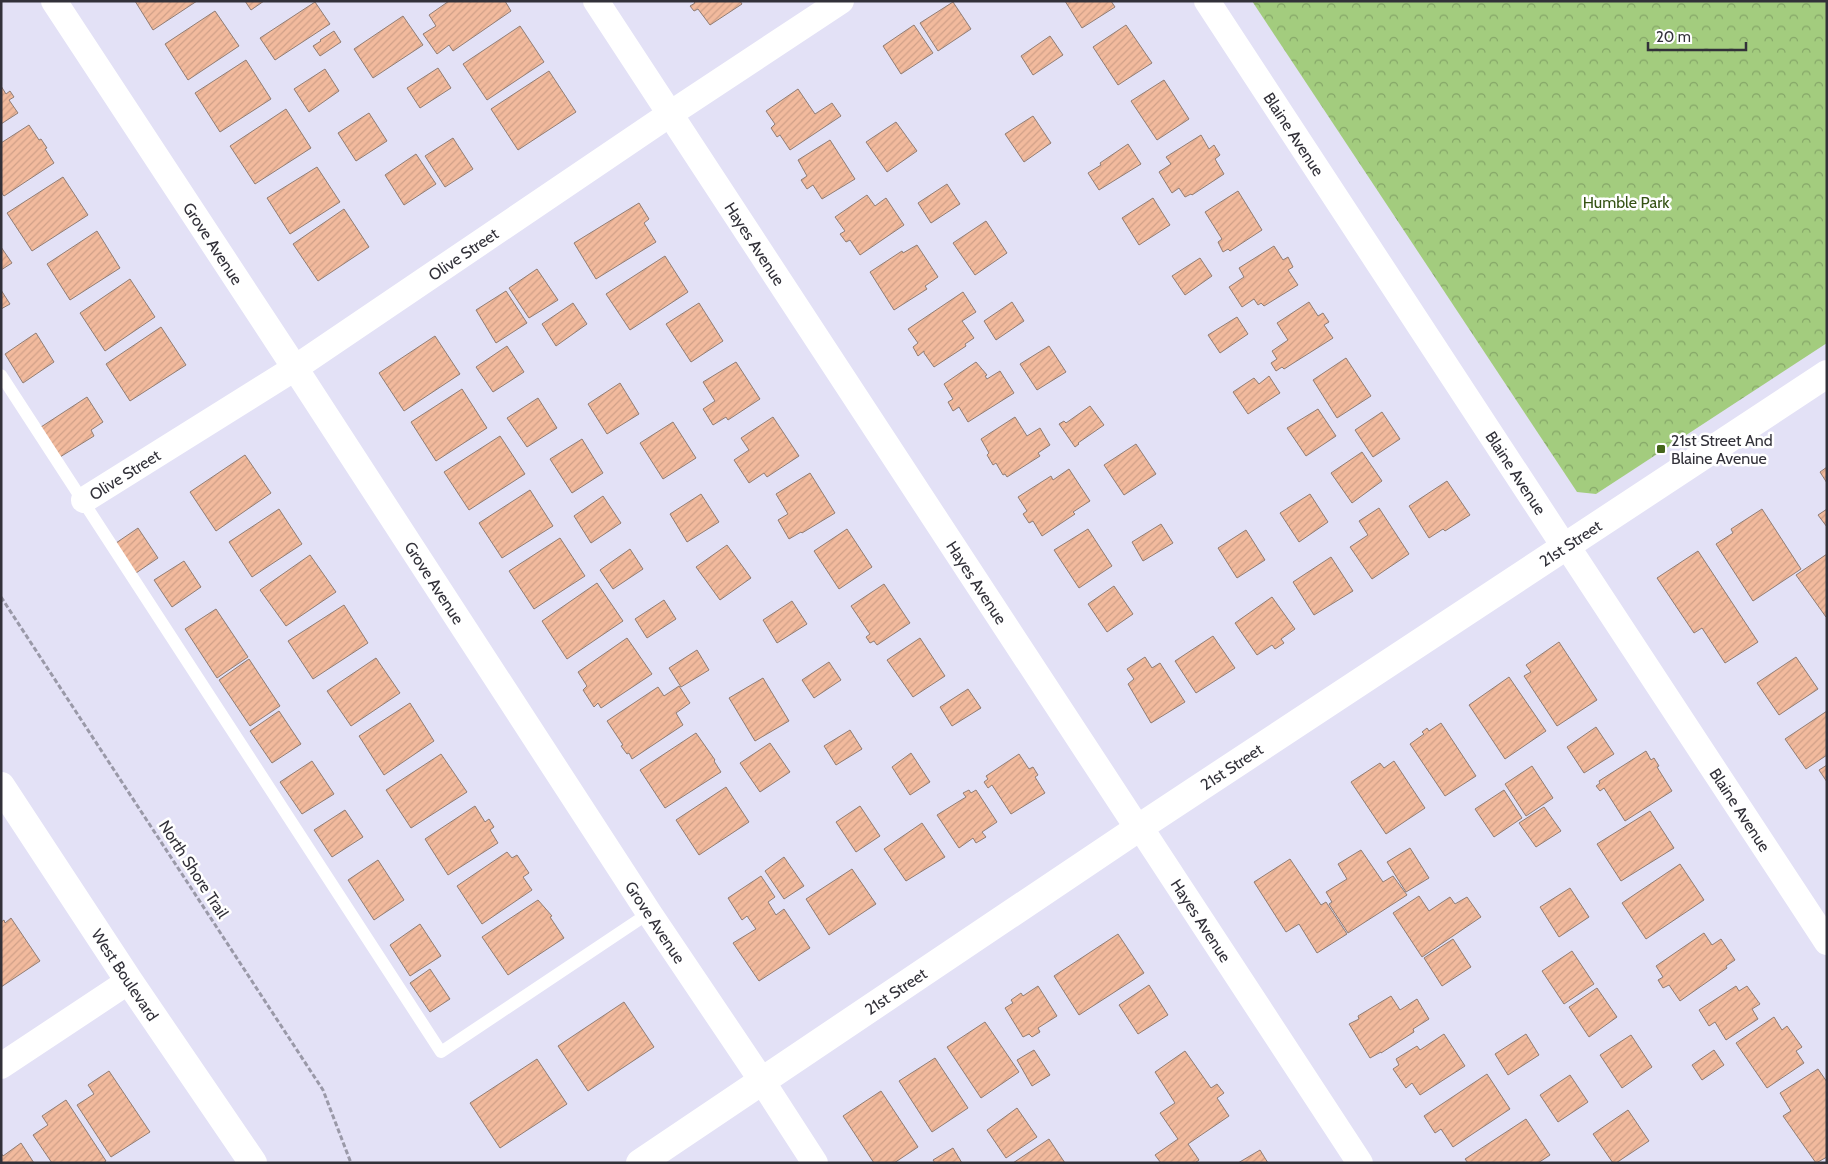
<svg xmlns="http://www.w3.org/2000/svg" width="1828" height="1164" viewBox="0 0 1828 1164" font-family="Cabin,sans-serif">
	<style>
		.park { fill: url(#park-crowns) }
		.building { fill: url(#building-hatch); stroke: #917d74 }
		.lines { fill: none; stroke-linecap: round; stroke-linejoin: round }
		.path { stroke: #9a99a8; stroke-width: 3; stroke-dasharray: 5 2.5; stroke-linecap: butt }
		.lane { stroke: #fff; stroke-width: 12 }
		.street { stroke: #fff; stroke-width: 26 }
		.secondary { stroke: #fff; stroke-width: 28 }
		.poi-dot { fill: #44651b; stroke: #fff; stroke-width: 2 }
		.labels { text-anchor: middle; stroke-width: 5; stroke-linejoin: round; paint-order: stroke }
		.street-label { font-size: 16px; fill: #323139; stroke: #fff }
		.park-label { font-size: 16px; fill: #355214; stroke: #fff }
		.poi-label { font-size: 16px; fill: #323139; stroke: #fff; text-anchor: start }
	</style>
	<defs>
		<pattern id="park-crowns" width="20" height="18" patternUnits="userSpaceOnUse" patternTransform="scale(1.25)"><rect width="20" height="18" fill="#a3cc7e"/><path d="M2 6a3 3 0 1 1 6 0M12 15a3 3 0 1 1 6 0" fill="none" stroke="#85a668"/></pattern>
		<pattern id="building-hatch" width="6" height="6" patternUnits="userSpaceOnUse" patternTransform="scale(1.25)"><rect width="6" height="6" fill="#f2ba9d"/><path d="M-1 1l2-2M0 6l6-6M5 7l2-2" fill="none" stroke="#d0a088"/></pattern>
	</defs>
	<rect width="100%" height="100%" fill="#e3e1f6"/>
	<path class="park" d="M1252,1H1827V343L1596,494L1577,492Z"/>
	<g class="building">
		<path d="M135,1H197L153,30Z"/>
		<path d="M245,1H264L251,10Z"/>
		<path d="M449,1H505L511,11L453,51L449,45L437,54L423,34L436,26L429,15Z"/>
		<path d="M693,1H740L742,4L710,25L698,9L694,11L690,6L695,3Z"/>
		<path d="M1065,1H1111L1115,7L1082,28Z"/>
		<path d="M315,2L330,24L275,60L260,38Z"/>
		<path d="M953,2L971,29L938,51L920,23Z"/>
		<path d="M215,11L239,46L188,80L165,44Z"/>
		<path d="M403,16L423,45L373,78L354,49Z"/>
		<path d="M914,25L933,53L901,74L883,46Z"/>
		<path d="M1126,25L1152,63L1118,85L1093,47Z"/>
		<path d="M520,26L544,62L487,100L463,64Z"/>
		<path d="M334,31L341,42L320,56L313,46L321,41L320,40Z"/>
		<path d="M1050,36L1063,55L1033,75L1021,56Z"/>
		<path d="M246,60L271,99L220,132L195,93Z"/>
		<path d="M438,68L451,88L420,108L407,88Z"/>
		<path d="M325,69L339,91L309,112L294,89Z"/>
		<path d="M549,71L576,112L518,150L491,109Z"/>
		<path d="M1164,80L1189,119L1157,140L1131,101Z"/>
		<path d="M1,86L6,94L10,91L14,97L9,100L18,113L1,124Z"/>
		<path d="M798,89L815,114L832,103L841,116L790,150L780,135L777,137L771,128L775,124L766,111Z"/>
		<path d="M286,109L311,148L255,184L230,146Z"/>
		<path d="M369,113L387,141L356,161L338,133Z"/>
		<path d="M1033,116L1051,143L1024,162L1005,134Z"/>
		<path d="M896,122L917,151L887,172L866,142Z"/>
		<path d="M29,125L39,140L41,139L47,148L45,149L54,163L4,196L1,192V143Z"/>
		<path d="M1201,135L1209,149L1214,145L1220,155L1215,159L1224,174L1192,195L1191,194L1185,197L1179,188L1172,193L1159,172L1171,164L1166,157Z"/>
		<path d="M453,138L473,169L445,187L425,156Z"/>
		<path d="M830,140L855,179L822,199L813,185L807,189L801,180L807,176L798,160Z"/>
		<path d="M1128,144L1141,164L1099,190L1088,173L1101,165L1100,163Z"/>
		<path d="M416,154L436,184L404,205L385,175Z"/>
		<path d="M317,167L340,202L290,234L267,198Z"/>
		<path d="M63,177L88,215L32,251L7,213Z"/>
		<path d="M947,184L960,204L931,223L918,203Z"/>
		<path d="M1238,191L1262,230L1230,251L1228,249L1223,252L1218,242L1222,239L1205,212Z"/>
		<path d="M867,195L875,206L886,198L904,225L860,255L850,240L846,242L840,234L845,231L835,217Z"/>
		<path d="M1153,198L1170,225L1139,245L1122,218Z"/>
		<path d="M639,203L649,219L644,223L656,242L596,279L574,243Z"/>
		<path d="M344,209L369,247L318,281L293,244Z"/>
		<path d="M986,221L1007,253L975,275L953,243Z"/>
		<path d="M97,231L120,268L70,300L47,264Z"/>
		<path d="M917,245L938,277L925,286L927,289L894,310L870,272L902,251L903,253Z"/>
		<path d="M1274,246L1283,260L1288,257L1293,267L1288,270L1298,285L1264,306L1261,303L1258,305L1254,299L1242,307L1229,287L1244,277L1239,268Z"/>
		<path d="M1,247L12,263L1,270Z"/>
		<path d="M665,256L688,292L630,330L606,294Z"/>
		<path d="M1200,258L1212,276L1185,295L1172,276Z"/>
		<path d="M537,269L558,300L529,318L509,288Z"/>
		<path d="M130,279L155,317L105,351L80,313Z"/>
		<path d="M1,290L10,304L1,309Z"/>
		<path d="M506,291L527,323L496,343L476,310Z"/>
		<path d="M963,292L976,312L962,321L974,338L965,344L966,346L934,367L924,353V351L918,356L913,347L918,343L908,329Z"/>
		<path d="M1012,302L1024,321L996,340L984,321Z"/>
		<path d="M1309,302L1318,316L1323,313L1329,322L1324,325L1333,338L1284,369L1282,367L1276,371L1271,363L1277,359L1272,351L1288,340L1277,323Z"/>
		<path d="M573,303L587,324L556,346L542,324Z"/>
		<path d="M699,303L723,341L691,362L666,324Z"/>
		<path d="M1237,317L1248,334L1220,353L1208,335Z"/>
		<path d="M161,327L186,365L130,401L106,364Z"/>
		<path d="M36,333L54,362L23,383L5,354Z"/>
		<path d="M435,336L460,374L404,411L379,373Z"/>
		<path d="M507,346L524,372L493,392L476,367Z"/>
		<path d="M1049,346L1066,372L1037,390L1020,364Z"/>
		<path d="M1346,358L1371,396L1337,418L1313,380Z"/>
		<path d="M736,362L760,399L728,420L726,417L713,425L703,409L715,401L703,382Z"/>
		<path d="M976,362L987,375L985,376L987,379L1000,371L1014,393L968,422L959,407L953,411L948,402L953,399L944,384Z"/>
		<path d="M1269,376L1280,393L1248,414L1233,392L1254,378L1259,384Z"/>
		<path d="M620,383L639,414L607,434L588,404Z"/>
		<path d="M462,389L487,428L436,461L411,422Z"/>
		<path d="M87,397L103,422L91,430L94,436L60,457L41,427Z"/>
		<path d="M538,398L557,428L527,447L507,418Z"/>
		<path d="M1090,406L1104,425L1078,443L1079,444L1075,447L1059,424L1064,421L1066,423Z"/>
		<path d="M1318,409L1336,436L1306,456L1287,428Z"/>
		<path d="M1382,412L1400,439L1373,457L1355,430Z"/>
		<path d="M773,417L799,456L767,477L764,473L749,483L734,460L749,450L741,438Z"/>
		<path d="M1015,417L1027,436L1040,428L1050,445L1038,453L1040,456L1007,477L1005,474L1003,475L996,463L993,465L987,455L989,453L981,439Z"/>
		<path d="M673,422L696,458L663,479L640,443Z"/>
		<path d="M500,436L525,474L469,510L444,472Z"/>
		<path d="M582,439L603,473L572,493L550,459Z"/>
		<path d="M1136,444L1156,474L1124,495L1104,465Z"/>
		<path d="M1362,452L1382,481L1352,503L1331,473Z"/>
		<path d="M245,455L271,493L216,531L190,492Z"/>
		<path d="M1827,467V483L1820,472Z"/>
		<path d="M1069,469L1090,501L1073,512L1075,514L1042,536L1033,521L1029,523L1023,514L1027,511L1018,497L1051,476L1053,480Z"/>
		<path d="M810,473L835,513L802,533L801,532L789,539L778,520L788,514L776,494Z"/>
		<path d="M1447,481L1470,515L1445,531L1443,529L1429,538L1409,506Z"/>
		<path d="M530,490L553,526L502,558L479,523Z"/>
		<path d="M701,494L719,522L687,542L670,514Z"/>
		<path d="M1310,494L1328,522L1299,542L1280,513Z"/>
		<path d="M603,496L621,523L591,543L574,516Z"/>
		<path d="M1379,508L1409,554L1372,579L1350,547L1368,535L1359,521Z"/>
		<path d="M279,509L302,544L252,577L229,542Z"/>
		<path d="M1762,509L1801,569L1753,601L1716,544L1733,533L1731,529Z"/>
		<path d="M1827,509V527L1818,515Z"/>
		<path d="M1161,524L1173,543L1143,561L1132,542Z"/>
		<path d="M138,528L158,558L136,573L116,543Z"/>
		<path d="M847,529L872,567L839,589L814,551Z"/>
		<path d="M1088,529L1112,566L1079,588L1054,550Z"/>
		<path d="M1246,530L1265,560L1237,578L1218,548Z"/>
		<path d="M560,538L585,576L534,609L509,571Z"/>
		<path d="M727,545L751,578L720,600L696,567Z"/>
		<path d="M630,549L643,569L613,589L600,570Z"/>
		<path d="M1698,551L1758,642L1725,663L1702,628L1694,633L1657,578Z"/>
		<path d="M1827,554V617H1826L1796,575Z"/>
		<path d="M310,555L336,592L286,626L260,590Z"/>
		<path d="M1331,557L1353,591L1314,615L1293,582Z"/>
		<path d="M184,561L201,587L172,607L154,580Z"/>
		<path d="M597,583L623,621L567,659L542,621Z"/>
		<path d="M884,584L910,623L877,645L874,641L870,643L866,637L870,634L851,606Z"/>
		<path d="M1114,586L1133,614L1107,632L1088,604Z"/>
		<path d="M1272,597L1295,629L1281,639L1284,643L1275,649L1272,645L1257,655L1235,623Z"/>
		<path d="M664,600L676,619L647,638L635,619Z"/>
		<path d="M792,601L807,624L777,643L763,620Z"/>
		<path d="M344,605L368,643L313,679L288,641Z"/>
		<path d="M216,609L248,657L217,678L185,629Z"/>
		<path d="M1213,636L1235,668L1196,693L1175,661Z"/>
		<path d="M627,638L652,674L601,708L598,703L594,707L583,690L587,686L578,672Z"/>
		<path d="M920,638L945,676L913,697L887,660Z"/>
		<path d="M1559,642L1597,700L1557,726L1524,676L1531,672L1526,665Z"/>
		<path d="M697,650L709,670L681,687L669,668Z"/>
		<path d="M1145,657L1152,668L1160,663L1185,702L1151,723L1128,684L1134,679L1127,669Z"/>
		<path d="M1796,657L1818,689L1779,715L1757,683Z"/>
		<path d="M376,658L400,693L351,726L327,691Z"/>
		<path d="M249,659L280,706L250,726L219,680Z"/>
		<path d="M829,662L841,680L814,698L802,680Z"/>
		<path d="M1509,677L1546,731L1505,759L1469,705Z"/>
		<path d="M763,678L789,721L755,741L729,698Z"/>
		<path d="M679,686L690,703L676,713L683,725L632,759L629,753L627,754L621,746L623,745L607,721L658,687L664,696Z"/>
		<path d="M968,689L981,708L952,726L940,707Z"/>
		<path d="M410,703L434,741L384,775L359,736Z"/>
		<path d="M279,711L301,744L272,763L250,731Z"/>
		<path d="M1827,711V755L1806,769L1785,739Z"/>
		<path d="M1441,723L1476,776L1445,796L1410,744L1424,734L1422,732L1427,728L1429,731Z"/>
		<path d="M1596,727L1614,754L1584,773L1567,747Z"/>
		<path d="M850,730L862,749L836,765L824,746Z"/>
		<path d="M696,733L715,760L714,761L721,772L665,808L640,770Z"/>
		<path d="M770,743L790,772L760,792L740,763Z"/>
		<path d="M1646,751L1651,760L1654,758L1659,766L1657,767L1672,791L1625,821L1604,788L1600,791L1596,786L1600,783L1599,781Z"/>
		<path d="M911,753L930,782L910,795L892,767Z"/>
		<path d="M441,754L467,792L411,828L386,790Z"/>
		<path d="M1019,754L1029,769L1033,767L1038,775L1035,777L1045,793L1011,814L992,785L988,788L984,782L988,779L986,776Z"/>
		<path d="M312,761L334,794L302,814L280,782Z"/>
		<path d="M1394,761L1425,808L1386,834L1351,782L1380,763L1384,768Z"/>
		<path d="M1827,765V782L1819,770Z"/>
		<path d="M1532,766L1553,798L1526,816L1505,784Z"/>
		<path d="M726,787L749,822L699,855L676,820Z"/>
		<path d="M969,790L971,793L976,790L997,822L982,832L986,837L976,843L973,838L959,848L937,815L966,797L963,793Z"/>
		<path d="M1504,790L1522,818L1494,837L1475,809Z"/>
		<path d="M475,806L485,822L489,819L494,827L490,830L498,843L448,875L425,839Z"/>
		<path d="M860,806L880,836L856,852L836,822Z"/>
		<path d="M1544,807L1561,831L1536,847L1519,823Z"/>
		<path d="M345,810L363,837L332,857L314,830Z"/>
		<path d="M1650,811L1674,848L1621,881L1597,844Z"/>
		<path d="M922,823L945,857L906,881L884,849Z"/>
		<path d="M1410,848L1429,878L1406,892L1387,862Z"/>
		<path d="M1361,850L1383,882L1393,876L1407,895L1348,933L1329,904L1332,902L1326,892L1347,879L1338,864Z"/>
		<path d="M507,852L512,858L517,855L529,873L523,877L532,890L482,924L457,886Z"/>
		<path d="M784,857L804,886L784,899L765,871Z"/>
		<path d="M1290,859L1321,905L1326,902L1347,934L1317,953L1299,924L1286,932L1254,882Z"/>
		<path d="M378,860L404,900L374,920L348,880Z"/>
		<path d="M1680,864L1704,900L1646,939L1622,903Z"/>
		<path d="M852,869L876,904L829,935L806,899Z"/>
		<path d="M761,876L775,897L768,902L776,915L784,909L810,948L759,981L733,943L756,929L747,916L742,920L728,898Z"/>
		<path d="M1570,888L1589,917L1559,937L1540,907Z"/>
		<path d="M1419,896L1429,911L1450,897L1455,904L1467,897L1481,917L1422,957L1393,913Z"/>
		<path d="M538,900L552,916L550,917L564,938L508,975L482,937Z"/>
		<path d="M11,918L40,961L1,987V922L4,920L5,923Z"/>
		<path d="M420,924L441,956L410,976L390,945Z"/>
		<path d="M1704,933L1712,945L1721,939L1735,960L1726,966L1727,968L1680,1001L1669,985L1663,988L1658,980L1663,977L1656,966Z"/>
		<path d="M1118,934L1144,973L1079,1015L1054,976Z"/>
		<path d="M1453,939L1471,967L1442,986L1424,958Z"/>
		<path d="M1572,951L1594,984L1564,1004L1542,971Z"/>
		<path d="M430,969L450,999L430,1012L410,983Z"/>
		<path d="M1149,985L1168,1015L1138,1034L1119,1005Z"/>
		<path d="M1038,986L1057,1016L1038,1028L1040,1032L1032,1037L1029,1034L1023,1037L1005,1008L1013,1003L1011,1000L1021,993L1023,996Z"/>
		<path d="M1736,986L1739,991L1747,986L1760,1004L1752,1009L1758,1019L1726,1040L1715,1022L1709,1026L1699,1010Z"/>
		<path d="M1597,988L1617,1017L1589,1037L1569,1007Z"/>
		<path d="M1391,996L1400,1010L1417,999L1429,1019L1413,1029L1414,1032L1381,1053V1052L1370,1058L1349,1024L1359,1019L1358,1016Z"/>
		<path d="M624,1002L654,1047L588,1091L558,1046Z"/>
		<path d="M1774,1017L1782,1030L1787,1026L1802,1047L1796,1051L1804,1063L1767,1088L1736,1043Z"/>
		<path d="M985,1022L1019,1072L981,1098L947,1047Z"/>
		<path d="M1444,1034L1465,1066L1420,1095L1412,1083L1406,1088L1393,1069L1399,1065L1396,1059L1417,1046L1420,1050Z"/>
		<path d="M1526,1034L1539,1055L1508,1075L1495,1054Z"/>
		<path d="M1631,1035L1652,1067L1622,1088L1600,1055Z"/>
		<path d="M1034,1050L1050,1075L1032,1086L1017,1060Z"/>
		<path d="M1714,1050L1724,1065L1702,1080L1692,1065Z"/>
		<path d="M1185,1051L1211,1088L1217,1084L1224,1093L1217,1098L1229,1116L1188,1144L1199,1160L1195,1163H1161L1155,1155L1178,1139L1160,1113L1175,1103L1155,1072Z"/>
		<path d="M935,1058L968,1108L932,1132L899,1081Z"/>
		<path d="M537,1059L567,1104L500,1148L470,1103Z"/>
		<path d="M1818,1069L1827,1082V1157L1816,1163L1783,1116L1791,1111L1780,1093Z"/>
		<path d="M109,1071L150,1132L111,1157L77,1105L94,1094L88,1085Z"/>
		<path d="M1487,1074L1510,1109L1453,1147L1441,1129L1435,1133L1424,1116Z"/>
		<path d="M1570,1075L1588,1102L1558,1122L1540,1095Z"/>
		<path d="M881,1091L918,1147L894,1163H874L843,1116Z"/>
		<path d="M66,1100L106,1161L103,1163H52L33,1135L48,1125L42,1116Z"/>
		<path d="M1017,1108L1037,1137L1006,1158L987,1130Z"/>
		<path d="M1628,1110L1649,1141L1616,1163H1613L1593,1134Z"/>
		<path d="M1526,1119L1550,1155L1538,1163H1468L1465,1159Z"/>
		<path d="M1049,1139L1065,1163H1013Z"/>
		<path d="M21,1143L34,1163H1V1153L3,1156Z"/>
		<path d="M953,1148L962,1163H935L933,1160Z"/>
		<path d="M1260,1150L1268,1163H1238Z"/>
	</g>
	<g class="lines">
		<path class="path" d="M1,597L323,1090L351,1163"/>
		<path class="lane" d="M1,375L441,1052L649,913"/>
		<g class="street">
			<path id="s1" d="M54,1L295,368L649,913L762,1081L815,1163"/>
			<path id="s2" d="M596,1L1131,818L1140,827L1360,1163"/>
			<path id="s3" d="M1207,1L1558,537L1567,546L1827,942"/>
			<path id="s4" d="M84,500L295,368L670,114L841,1"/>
			<path d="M1,1066L129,981"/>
		</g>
		<g class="secondary">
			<path id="s5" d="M1,786L129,981L253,1163"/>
			<path id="s6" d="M640,1163L1140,827L1827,374"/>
		</g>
	</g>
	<rect class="poi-dot" x="1656" y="444" width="10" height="10" rx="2.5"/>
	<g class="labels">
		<g class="street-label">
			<text dy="6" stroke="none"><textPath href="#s3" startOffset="159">Blaine Avenue</textPath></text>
			<text dy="6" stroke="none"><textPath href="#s1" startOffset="290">Grove Avenue</textPath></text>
			<text dy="6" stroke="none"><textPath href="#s2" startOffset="290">Hayes Avenue</textPath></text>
			<text dy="6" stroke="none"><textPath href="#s4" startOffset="452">Olive Street</textPath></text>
			<text dy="6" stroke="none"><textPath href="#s3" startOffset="564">Blaine Avenue</textPath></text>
			<text dy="6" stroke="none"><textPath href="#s4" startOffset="48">Olive Street</textPath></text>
			<text dy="6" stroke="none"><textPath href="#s6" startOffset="1118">21st Street</textPath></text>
			<text dy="6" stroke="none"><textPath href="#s1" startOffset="695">Grove Avenue</textPath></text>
			<text dy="6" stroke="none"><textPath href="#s2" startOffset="695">Hayes Avenue</textPath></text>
			<text dy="6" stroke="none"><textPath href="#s6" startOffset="712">21st Street</textPath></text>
			<text dy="6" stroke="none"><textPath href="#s3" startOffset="969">Blaine Avenue</textPath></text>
			<text transform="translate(194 869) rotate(57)" y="6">North Shore Trail</text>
			<text dy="6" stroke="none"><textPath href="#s2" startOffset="1101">Hayes Avenue</textPath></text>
			<text dy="6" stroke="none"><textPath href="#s1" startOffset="1100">Grove Avenue</textPath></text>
			<text dy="6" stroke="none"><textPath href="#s5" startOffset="226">West Boulevard</textPath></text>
			<text dy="6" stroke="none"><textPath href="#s6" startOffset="308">21st Street</textPath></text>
		</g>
		<g class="park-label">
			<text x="1626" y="208">Humble Park</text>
		</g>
		<g class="poi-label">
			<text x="1671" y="446">21st Street And<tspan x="1671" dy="18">Blaine Avenue</tspan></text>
		</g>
	</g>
	<rect width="1828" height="1164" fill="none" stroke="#323139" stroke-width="5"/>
	<path d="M1648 42v8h98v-8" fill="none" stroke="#323139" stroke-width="2.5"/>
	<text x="1656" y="42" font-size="15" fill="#323139" stroke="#ffffff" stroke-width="4" paint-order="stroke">20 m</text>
</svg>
